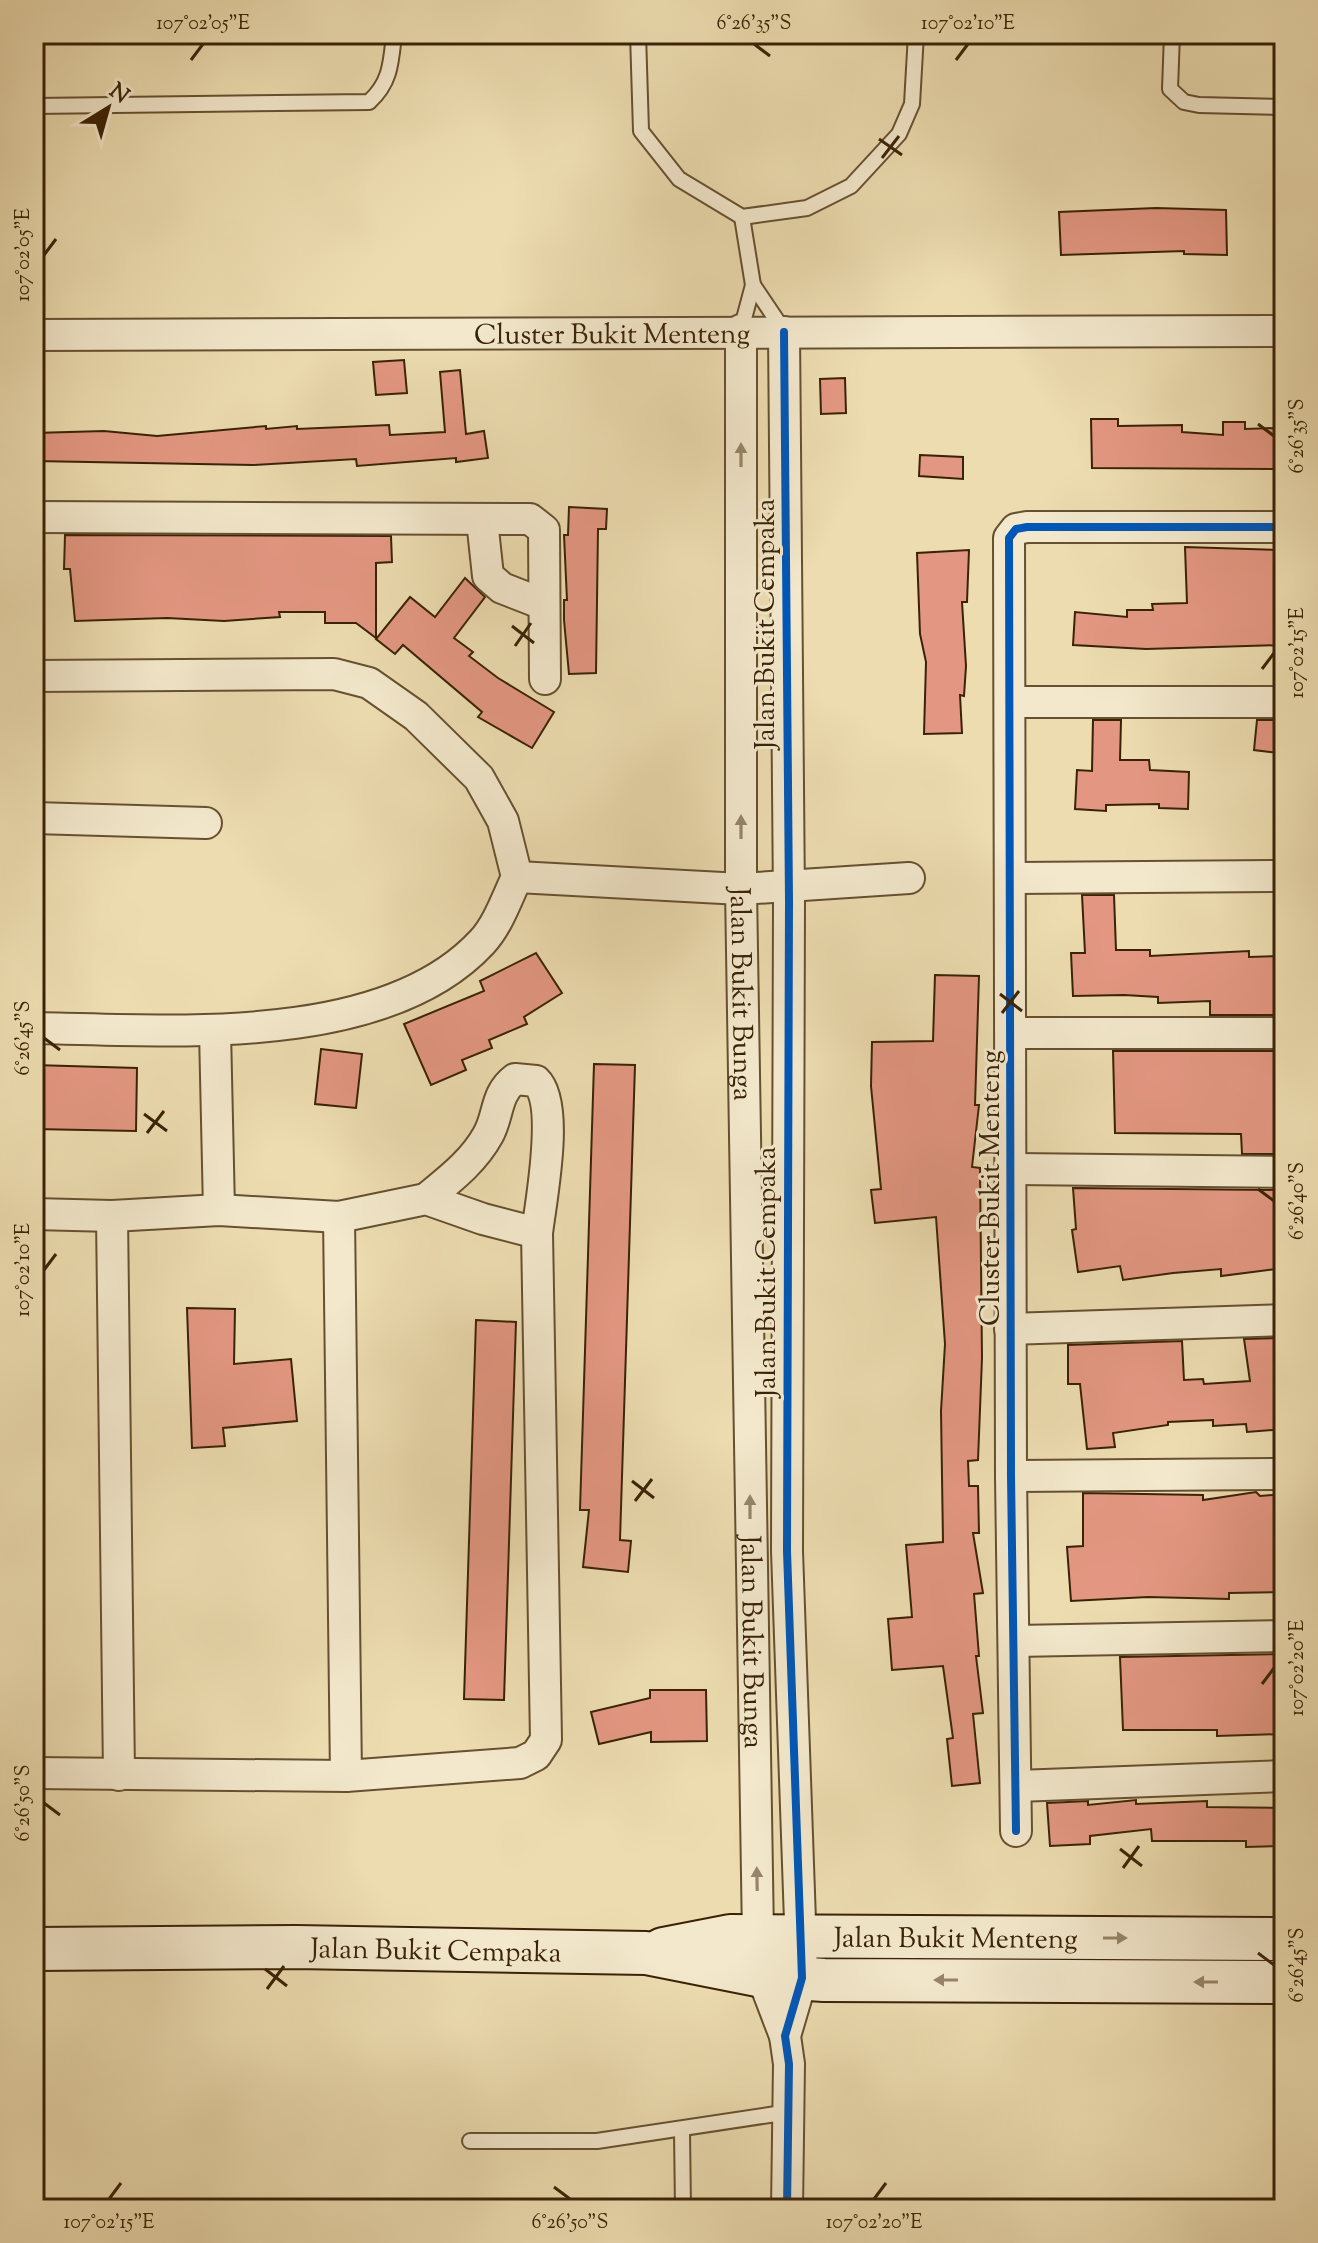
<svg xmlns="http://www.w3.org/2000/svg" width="1318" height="2243" viewBox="0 0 1318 2243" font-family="'Sorts Mill Goudy',serif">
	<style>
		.building { fill: #e39782; stroke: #3a2206; stroke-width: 2 }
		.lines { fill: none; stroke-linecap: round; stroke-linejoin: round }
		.lane-casing { stroke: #665030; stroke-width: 18 }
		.street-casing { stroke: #665030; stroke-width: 34 }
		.secondary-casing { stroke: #3a2206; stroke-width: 46 }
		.lane { stroke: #f3e8cc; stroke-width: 14 }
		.street { stroke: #f3e8cc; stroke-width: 30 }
		.secondary { stroke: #f3e8cc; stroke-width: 42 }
		.cycleway-casing { stroke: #f3e8cc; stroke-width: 13 }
		.cycleway { stroke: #0057b8; stroke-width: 8 }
		.oneway { fill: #968569 }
		.ticks { fill: none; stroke: #3a2206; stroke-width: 3 }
		.labels { text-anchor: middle; stroke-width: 6; stroke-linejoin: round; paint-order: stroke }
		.street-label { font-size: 28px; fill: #3a2206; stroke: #f3e8cc }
		.neatline { fill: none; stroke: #3a2206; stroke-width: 3 }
		.ticks-label { font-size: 20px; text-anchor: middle; fill: #3a2206 }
	</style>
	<rect width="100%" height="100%" fill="#ecdcb0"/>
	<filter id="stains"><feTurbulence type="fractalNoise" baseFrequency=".0025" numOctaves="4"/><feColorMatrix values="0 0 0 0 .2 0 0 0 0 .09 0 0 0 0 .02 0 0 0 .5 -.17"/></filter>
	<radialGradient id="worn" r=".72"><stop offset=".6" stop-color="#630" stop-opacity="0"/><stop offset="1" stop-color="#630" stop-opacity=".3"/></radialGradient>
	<g class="building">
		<path d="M1156,208L1226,210L1227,255L1184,254V251L1061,255L1059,212Z"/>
		<path d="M404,360L407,393L376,395L373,362Z"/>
		<path d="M460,370L466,434L484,431L488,458L456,462V458L357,466L356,459L253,465L34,461V433L104,431L157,436L266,426V429L297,426V429L389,425L390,435L445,432L440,372Z"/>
		<path d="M845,378L846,413L821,414L820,379Z"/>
		<path d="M1091,419H1118V426L1182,425V432L1223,435V422H1245V429L1275,428L1276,469L1092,468Z"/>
		<path d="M920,455L963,457V479L919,476Z"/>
		<path d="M569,507L607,509L606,529H598L596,673L569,674L564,620V600H567L564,535H568Z"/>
		<path d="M65,535L391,536L392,562L376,563V638L356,623H325V612H279L280,617L224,621L167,618L75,621L70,569H64Z"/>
		<path d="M1185,547L1279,550V558H1284V645L1146,649L1073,645L1075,612L1127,617V610H1153L1152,604L1187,603Z"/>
		<path d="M969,550L967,602H962L966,666L964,696L960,695L962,733L924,734L926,662L920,634L917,553Z"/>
		<path d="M465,578L485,597L454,638L473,652L469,656L498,678L554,712L532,748L478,717L482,712L403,645L395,654L376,639L410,597L435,617Z"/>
		<path d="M1093,720H1121L1120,760H1149L1150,770L1189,772L1188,809L1159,808V804L1106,805V811L1075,809L1077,770L1092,771Z"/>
		<path d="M1257,720H1282L1279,753L1254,750Z"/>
		<path d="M1082,895H1114L1116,950H1150V956L1249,951V957L1280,956L1282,1015H1210V1001L1158,1003V997L1124,995L1073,996L1071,953H1085Z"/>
		<path d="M536,953L562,993L524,1017L527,1024L489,1040L492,1048L462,1060L466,1070L431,1085L404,1024L484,991L480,981Z"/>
		<path d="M935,975L979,976L975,1105H979L972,1167L980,1168L982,1358L978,1460L968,1461L969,1486H978L979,1533H973L983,1593L974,1594L979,1656H976L983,1713L973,1714L980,1783L952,1786L947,1739L953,1738L943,1666L892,1670L888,1619L912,1617L906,1545L943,1542L941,1411L945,1344L936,1217L875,1223L871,1190L881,1189L871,1086L872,1042L933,1041Z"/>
		<path d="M321,1049L362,1054L356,1108L315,1104Z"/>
		<path d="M1113,1051H1281V1085L1275,1084L1277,1154H1242L1241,1134L1115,1133Z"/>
		<path d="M594,1064L635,1065L620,1540L631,1541L628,1572L583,1567L589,1510H580Z"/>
		<path d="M34,1065L137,1068L136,1131L34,1129Z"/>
		<path d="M1073,1188L1284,1190V1268L1221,1276V1269L1173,1273L1123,1280L1120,1266L1078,1272L1072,1230L1076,1229Z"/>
		<path d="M187,1308L235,1309L234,1364L291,1359L297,1421L223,1428L225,1446L192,1448Z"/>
		<path d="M476,1320L516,1322L504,1700L464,1699Z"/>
		<path d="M1276,1338L1284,1389V1429L1247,1432L1246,1424L1213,1426V1420L1168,1422V1425L1113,1433L1115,1447L1087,1449L1080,1384H1068V1345L1182,1341L1184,1380L1203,1379L1204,1384L1250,1381L1244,1339Z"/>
		<path d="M1256,1492L1260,1496L1284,1494V1592L1229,1593V1599L1148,1597L1071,1601L1067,1547L1083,1546V1493L1203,1495V1500Z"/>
		<path d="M1284,1654V1734L1217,1736V1730H1123L1120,1657Z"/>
		<path d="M650,1690H706L707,1741L651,1742V1732L599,1744L591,1712L650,1698Z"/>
		<path d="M1136,1800V1804L1207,1801V1807L1284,1808V1846L1246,1847V1841H1152L1151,1829L1090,1836V1844L1050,1846L1047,1803L1088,1801V1805Z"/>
	</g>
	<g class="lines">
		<defs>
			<g id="lane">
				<path d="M638,34L641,131L679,179L742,217L807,208L851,186L899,134L912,104L916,34"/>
				<path d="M1172,34L1170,89L1184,102L1199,105L1284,107"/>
				<path d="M34,106L369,102C391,82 391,62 394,34"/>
				<path d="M753,285L784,331"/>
				<path d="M741,330L753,285L742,217"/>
				<path d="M682,2131L683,2209"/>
				<path d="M470,2141H597L789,2112"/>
			</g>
			<g id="street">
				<path id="s1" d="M741,330V889L758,1936L762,1976L785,2036"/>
				<path d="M784,332L789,901L787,1551L802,1978L785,2036L789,2064L787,2209"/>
				<path id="s2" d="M34,335L1284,331"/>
				<path d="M34,517L530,519L544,530L545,679"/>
				<path d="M482,520L488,576L502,588L543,604"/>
				<path d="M34,676L334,674L369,683L416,716L479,778L503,821L517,877C507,898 498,925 482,942C383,1049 167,1030 34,1028"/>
				<path d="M1011,702H1284"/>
				<path d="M34,818L206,823"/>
				<path d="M517,877L741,889L909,878"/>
				<path d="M1011,878L1284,876"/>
				<path d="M215,1031L219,1210"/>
				<path d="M1011,1033H1284"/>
				<path d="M1011,1169L1284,1172"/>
				<path d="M426,1199C450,1179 473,1162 488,1135C499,1116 495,1094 515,1079L536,1081C560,1104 541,1200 537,1233"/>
				<path d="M34,1214L112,1216L219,1210L339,1217L426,1199L483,1219L537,1233L546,1740L536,1755L520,1763L346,1776L34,1773"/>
				<path d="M112,1216L119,1775"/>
				<path d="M339,1217L346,1776"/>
				<path d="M1010,1329L1284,1320"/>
				<path d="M1011,1476L1284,1474"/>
				<path d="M1014,1641L1284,1636"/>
				<path d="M1017,1786L1284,1776"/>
				<path d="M1016,1831L1011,1476L1009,538L1016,529L1027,527H1284"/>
			</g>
			<g id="secondary">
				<path id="s3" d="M34,1949L296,1947L646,1953L762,1976L824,1980L1284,1982"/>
				<path id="s4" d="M663,1949L730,1936L1284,1939"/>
			</g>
		</defs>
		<use href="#lane" class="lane-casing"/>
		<use href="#street" class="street-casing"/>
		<use href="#secondary" class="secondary-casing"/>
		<use href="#lane" class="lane"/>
		<use href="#street" class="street"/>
		<use href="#secondary" class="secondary"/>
		<defs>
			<g id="cycleway">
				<path d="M784,332L789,901L787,1551L802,1978L785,2036L789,2064L787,2209"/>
				<path d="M1016,1831L1011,1476L1009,538L1016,529L1027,527H1284"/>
			</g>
		</defs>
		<use href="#cycleway" class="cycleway-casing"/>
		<use href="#cycleway" class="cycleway"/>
	</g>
	<defs><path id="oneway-solid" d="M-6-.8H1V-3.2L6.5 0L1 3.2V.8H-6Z" transform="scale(2)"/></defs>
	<g class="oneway">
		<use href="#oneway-solid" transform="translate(741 455) rotate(-90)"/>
		<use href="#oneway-solid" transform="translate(741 827) rotate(-90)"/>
		<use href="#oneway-solid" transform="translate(750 1507) rotate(-90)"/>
		<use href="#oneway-solid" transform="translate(757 1879) rotate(-91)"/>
		<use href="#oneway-solid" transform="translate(1115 1938)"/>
		<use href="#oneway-solid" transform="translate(946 1980) rotate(-180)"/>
		<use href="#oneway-solid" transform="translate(1206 1982) rotate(-180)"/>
	</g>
	<path class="ticks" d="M754,44L770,56M191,60L203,44M956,60L968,44M879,139L902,155M882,158L899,136M44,255L56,239M1258,424L1274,436M512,626L534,643M515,646L531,623M1262,669L1274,653M1000,994L1022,1011M1002,1013L1019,991M44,1038L60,1050M144,1114L167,1131M147,1133L164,1111M1258,1189L1274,1201M44,1270L56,1254M632,1481L654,1498M635,1501L652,1479M1262,1684L1274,1668M44,1803L60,1815M1120,1849L1142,1866M1123,1868L1139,1846M1258,1953L1274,1965M265,1969L287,1986M267,1989L284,1966M554,2187L570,2199M109,2199L121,2183M874,2199L886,2183"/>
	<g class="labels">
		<g class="street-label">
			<text dy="10" stroke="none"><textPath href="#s2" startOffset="578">Cluster Bukit Menteng</textPath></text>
			<text transform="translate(764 624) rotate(-90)" y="10">Jalan Bukit Cempaka</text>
			<text dy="10" stroke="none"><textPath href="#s1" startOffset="664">Jalan Bukit Bunga</textPath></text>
			<text transform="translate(989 1188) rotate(-90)" y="10">Cluster Bukit Menteng</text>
			<text transform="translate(765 1272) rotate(-90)" y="10">Jalan Bukit Cempaka</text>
			<text dy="10" stroke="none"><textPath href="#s1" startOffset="1312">Jalan Bukit Bunga</textPath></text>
			<text dy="10" stroke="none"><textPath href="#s4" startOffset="294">Jalan Bukit Menteng</textPath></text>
			<text dy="10" stroke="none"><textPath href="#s3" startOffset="402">Jalan Bukit Cempaka</textPath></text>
		</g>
	</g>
	<rect width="1318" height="2243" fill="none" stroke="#ecdcb0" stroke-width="88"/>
	<g transform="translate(108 108) rotate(37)" stroke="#f3e8cc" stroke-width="6" paint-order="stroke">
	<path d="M0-6L14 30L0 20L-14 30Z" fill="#3a2206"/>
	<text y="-12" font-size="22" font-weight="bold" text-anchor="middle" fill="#3a2206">N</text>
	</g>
	<rect x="44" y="44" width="1230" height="2155" class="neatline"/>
	<g class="ticks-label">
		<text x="203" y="29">107°02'05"E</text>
		<text x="754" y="29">6°26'35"S</text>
		<text x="968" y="29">107°02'10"E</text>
		<text transform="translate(22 255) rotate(-90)" y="7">107°02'05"E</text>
		<text transform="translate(1296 436) rotate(-90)" y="7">6°26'35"S</text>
		<text transform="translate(1296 653) rotate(-90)" y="7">107°02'15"E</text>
		<text transform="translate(22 1038) rotate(-90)" y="7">6°26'45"S</text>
		<text transform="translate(1296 1201) rotate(-90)" y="7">6°26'40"S</text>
		<text transform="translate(22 1270) rotate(-90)" y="7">107°02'10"E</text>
		<text transform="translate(1296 1668) rotate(-90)" y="7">107°02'20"E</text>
		<text transform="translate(22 1803) rotate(-90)" y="7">6°26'50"S</text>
		<text transform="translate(1296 1965) rotate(-90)" y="7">6°26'45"S</text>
		<text x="109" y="2228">107°02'15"E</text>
		<text x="570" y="2228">6°26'50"S</text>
		<text x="874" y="2228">107°02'20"E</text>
	</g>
	<rect width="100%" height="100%" filter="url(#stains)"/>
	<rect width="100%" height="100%" fill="url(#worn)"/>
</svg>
